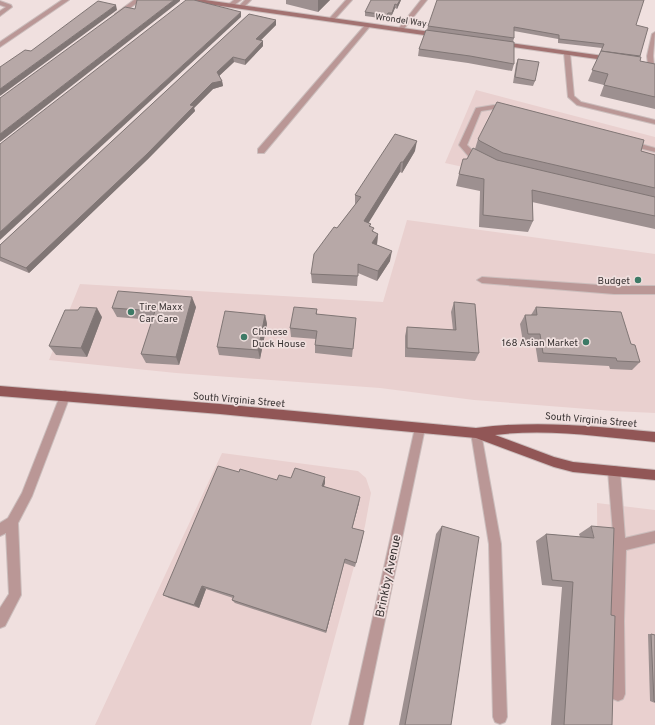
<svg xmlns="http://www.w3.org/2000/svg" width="655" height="725" viewBox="0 0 655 725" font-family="Overpass,sans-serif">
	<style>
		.built { fill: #e9d0cf }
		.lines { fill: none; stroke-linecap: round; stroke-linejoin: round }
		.lane-casing { stroke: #cbbdbc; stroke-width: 2 }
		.street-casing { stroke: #cbbdbc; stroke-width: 2 }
		.secondary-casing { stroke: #cbbdbc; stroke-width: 2 }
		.primary-casing { stroke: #cbbdbc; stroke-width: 2 }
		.lane { fill: #ba9796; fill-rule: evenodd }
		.street { fill: #ba9796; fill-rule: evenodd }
		.secondary { fill: #a37271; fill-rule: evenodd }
		.primary { fill: #915656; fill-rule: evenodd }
		.wall { fill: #9d9090 }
		.shaded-wall { fill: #807675 }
		.building { fill: #b7a8a7; stroke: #807675 }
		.poi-dot { fill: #3d7a66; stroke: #f0e0df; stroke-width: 1.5 }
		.labels { text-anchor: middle; stroke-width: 3.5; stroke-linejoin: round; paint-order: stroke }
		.far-street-label { font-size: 9px; fill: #383232; stroke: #f0e0df }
		.poi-label { font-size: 10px; fill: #383232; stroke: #f0e0df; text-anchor: end }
		.street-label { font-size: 10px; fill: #383232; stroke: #f0e0df }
		.near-street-label { font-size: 12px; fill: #383232; stroke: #f0e0df }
	</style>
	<rect width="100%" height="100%" fill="#f0e0df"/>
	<g class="built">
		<path d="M476,90L655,137V209L445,163Z"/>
		<path d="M407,220L655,254V413L613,411L474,400L380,388L176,373L49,360L80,284L383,302Z"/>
		<path d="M222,453L358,471L366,478L371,493L365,526L311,725H95Z"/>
		<path d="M597,503L655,510V725H614L599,723Z"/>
	</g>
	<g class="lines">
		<defs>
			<g id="lane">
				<path d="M62,0H69L0,47V42Z"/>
				<path d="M134,0H141L119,16H115V14Z"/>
				<path d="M234,0H241L233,6H229V4Z"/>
				<path d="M245,0H251L243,8H239V6Z"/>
				<path d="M346,0H352L333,21H329V19Z"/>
				<path d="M421,0H427L403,30H399V28Z"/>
				<path d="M0,1L11,5L12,7L0,16V11L6,7L0,5Z"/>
				<path d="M366,24L371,25L264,153H258V149Z"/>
				<path d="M655,32L653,56L654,65L651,67L648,65L647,56L652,34Z"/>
				<path d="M567,51L570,53L574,96L581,102L655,120V124L577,105L568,97L564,53Z"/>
				<path d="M494,105L509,110L506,112L494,109L481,111L467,145L476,154L485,160L481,162L470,158L459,145L476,108Z"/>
				<path d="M627,141H630L655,148V152L627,145Z"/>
				<path d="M482,277L614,286H655V294H614L482,283L477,280Z"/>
				<path d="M65,391L69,393L70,396L32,496L18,523L21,595L5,626L0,628V608L9,594L6,533L0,536V523L8,518L22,493L60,396L61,393Z"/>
				<path d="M476,428L480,429L481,433L501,544L507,717L505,722L500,724L495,722L493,717L489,544L471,433L472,429Z"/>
				<path d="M614,466L618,467L620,471L625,538L655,531V543L626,550L624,621L625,694L623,699L618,701L613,699L611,694L610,621L614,545L608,471L610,467Z"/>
			</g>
			<path id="street" d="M420,423L424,425L425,428L363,725H349L415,428L416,425Z"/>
			<g id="secondary">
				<path d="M190,0H205L438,33L441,35L438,37L193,2Z"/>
				<path d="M502,42L611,57L614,59L611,61L500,45V43Z"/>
			</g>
			<path id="primary" d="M0,386L220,404L476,428C536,420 595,426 655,432V442C603,437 548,428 495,435L554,457L573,462L655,470V480L573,472L554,467L476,438L220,414L0,396Z"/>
		</defs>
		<use href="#lane" class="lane-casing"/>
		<use href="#street" class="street-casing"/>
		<use href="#secondary" class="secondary-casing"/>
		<use href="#primary" class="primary-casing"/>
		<use href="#lane" class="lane"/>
		<use href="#street" class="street"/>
		<use href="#secondary" class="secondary"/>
		<use href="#primary" class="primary"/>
	</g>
	<g class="wall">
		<path d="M286,0H330L318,12L286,4Z"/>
		<path d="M401,0L397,9L395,8L391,17H388L387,19L365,16V12Z"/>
		<path d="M249,14L276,25L261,40L263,46L245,65L234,62L219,76L222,81L223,86L213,89L194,108L195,111L148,159L29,273L0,261V245Z"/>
		<path d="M636,25L640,61L655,64V109L600,96L604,85L588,81L602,48L558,43V39L514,31V38L513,42L514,64L512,71L468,63L418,56L419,49L427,30L428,26Z"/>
		<path d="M518,59L535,81L533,86L513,83L516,64Z"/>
		<path d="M478,139L641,151L655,155V229L532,202L533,221L528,232L479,227L480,191L456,186L459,174L467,159L475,149Z"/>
		<path d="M415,151L402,173L400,172L368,223L371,224L370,227L374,232L378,234L377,244V245L390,261L377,281L358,273L357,286L312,283L311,274L337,228L355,205V195Z"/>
		<path d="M454,302L479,353L475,361L405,357V336L407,327L453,330L451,312Z"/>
		<path d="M196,307L179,365L146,363L141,354L153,320L117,317L112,308Z"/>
		<path d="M536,307L640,362L632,370L610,369L609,366L538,362L535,343L523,342L520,324L525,315H531Z"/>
		<path d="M317,309V314L355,327L352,357L315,353V345L316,339L291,337L290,328Z"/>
		<path d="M265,315L267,324L260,359L219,355L217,347Z"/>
		<path d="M102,317L87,357L56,355L49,346Z"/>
		<path d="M325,477V483L324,486L359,503L352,528L363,536L355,567L344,563L326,633L235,603L232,600L233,598L206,589L199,608L169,598L163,595L277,480L291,478Z"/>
		<path d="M442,526L451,725H399L436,534Z"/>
		<path d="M591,526L611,615L612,725H551L562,587L542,585L536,541L546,534L580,537L579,534Z"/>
		<path d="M648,634H651L655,635V703L650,701Z"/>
	</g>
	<g class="shaded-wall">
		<path d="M174,0H180V1L0,142V134Z"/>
		<path d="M318,0H330L318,12Z"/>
		<path d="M400,0H401L397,9V5Z"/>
		<path d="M395,4V8L391,17L392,13Z"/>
		<path d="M116,5L117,10L0,96V89Z"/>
		<path d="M241,12V17L0,240V232Z"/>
		<path d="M276,20V25L257,44L256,39Z"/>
		<path d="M263,41V46L245,65V60Z"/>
		<path d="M233,57L234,62L218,77L217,72Z"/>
		<path d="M222,81L223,86L213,89L194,108L195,111L148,159L29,273L26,268L212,83Z"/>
		<path d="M417,141L415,151L402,173L403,162Z"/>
		<path d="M401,162L400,172L363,232L364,221Z"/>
		<path d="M378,234L377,244L371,253L372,243Z"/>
		<path d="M392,251L390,261L377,281L378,271Z"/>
		<path d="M192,297L196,307L179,365L176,357Z"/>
		<path d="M97,308L102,317L87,357L81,348Z"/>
		<path d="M265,315L267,324L260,359L258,350Z"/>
		<path d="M325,477V483L322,492V486Z"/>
		<path d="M360,497L359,503L351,533L352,528Z"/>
		<path d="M345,559L344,563L326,633V631Z"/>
		<path d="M202,586L206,589L199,608L194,605Z"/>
	</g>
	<g class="building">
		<path d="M137,0H174L0,134V98L125,7L135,9Z"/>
		<path d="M186,0H194L241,12L0,232V144Z"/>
		<path d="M371,0H400L397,5L395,4L392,13H388L387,15L365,12Z"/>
		<path d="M437,0H644L636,25L648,28L640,56L601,51L604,44L559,39V35L514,27V38L428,26Z"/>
		<path d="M98,1L116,5L0,89V67L25,50L31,51Z"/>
		<path d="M249,14L276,20L256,39L263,41L245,60L233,57L217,72L222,81L212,83L190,105L194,106L147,154L26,268L0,257V245Z"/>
		<path d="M426,30L514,42V64L470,56L419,49Z"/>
		<path d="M601,51L641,57L640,61L655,64V97L604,85L608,74L592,70Z"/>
		<path d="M518,59L539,62L535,81L515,77Z"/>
		<path d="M497,102L644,140L641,151L655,155V188L503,153L480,141L478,139Z"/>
		<path d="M395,134L417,141L403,162H401L364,221L371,224L369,226L374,228L372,231L378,234L372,243L392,251L378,271L358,264V276L311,274L314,254L334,227L337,228L361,197L355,195Z"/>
		<path d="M473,148L497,160L655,197V216L532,190L533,221L483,215L484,179L459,174L463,159H467Z"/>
		<path d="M118,291L192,297L176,357L141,354L155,311L112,308Z"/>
		<path d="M454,302L475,304L479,353L407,348V327L456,330Z"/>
		<path d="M80,307L97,308L81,348L49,346L65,310H78Z"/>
		<path d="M294,307L317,309L316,314L356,318L353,349L315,345L317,331L290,328Z"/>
		<path d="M536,307L621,312L631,344L635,345L640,362L617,361L616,358L543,353L540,334H528L525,315H537Z"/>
		<path d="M225,311L265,315L258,350L217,347Z"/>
		<path d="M218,466L239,472L240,469L277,480L279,475L291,478L295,468L325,477L322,486L360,497L352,528L364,531L356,563L345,559L326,631L232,600L234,596L202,586L194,605L163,595Z"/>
		<path d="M442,526L479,537L451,725H405Z"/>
		<path d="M591,526L614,528L611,615L615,616L612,725H564L573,582L552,580L546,534L594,538Z"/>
		<path d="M651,634L655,635V702L654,701Z"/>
	</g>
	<g class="poi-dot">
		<circle cx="638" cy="280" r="4"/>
		<circle cx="131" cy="312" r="4"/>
		<circle cx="244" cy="337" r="4"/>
		<circle cx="586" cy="342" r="4"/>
	</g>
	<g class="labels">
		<g class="far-street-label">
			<text transform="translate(401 20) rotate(8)" y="3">Wrondel Way</text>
		</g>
		<g class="poi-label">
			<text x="630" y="284">Budget</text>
			<text x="139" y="310" text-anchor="start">Tire Maxx<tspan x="139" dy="12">Car Care</tspan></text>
			<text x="252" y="335" text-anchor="start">Chinese<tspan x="252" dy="12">Duck House</tspan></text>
			<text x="578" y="346">168 Asian Market</text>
		</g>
		<g class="street-label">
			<text transform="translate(239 399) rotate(5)" y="4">South Virginia Street</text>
			<text transform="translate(591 419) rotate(5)" y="4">South Virginia Street</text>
		</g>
		<g class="near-street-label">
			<text transform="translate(388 576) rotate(-78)" y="4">Brinkby Avenue</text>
		</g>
	</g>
</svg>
